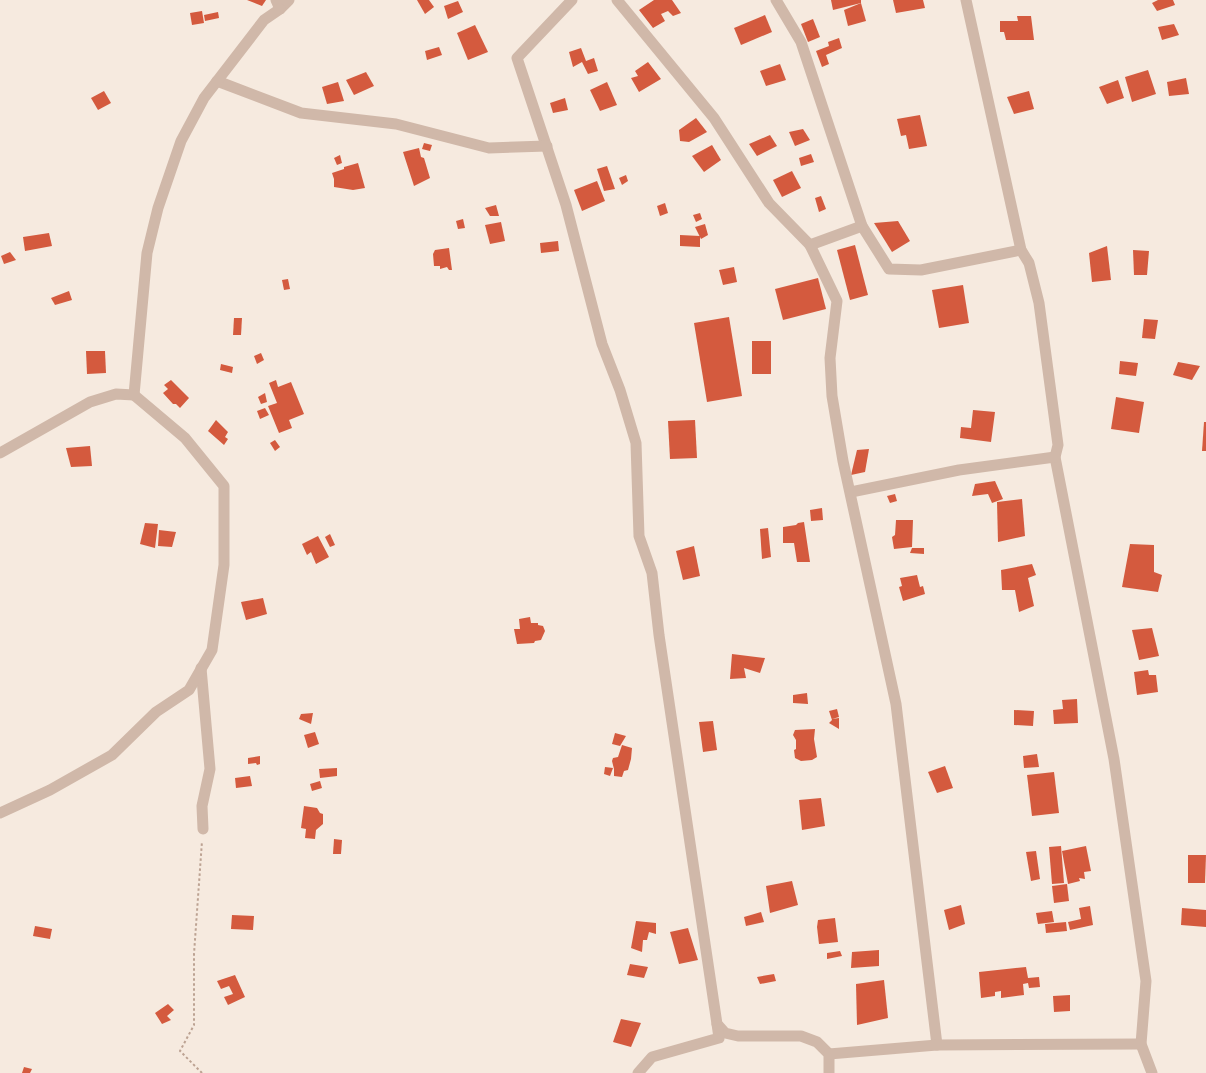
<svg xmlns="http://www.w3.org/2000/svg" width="1206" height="1073" viewBox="0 0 1206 1073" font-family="'DM Sans',sans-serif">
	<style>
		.building { fill: #d45a3e }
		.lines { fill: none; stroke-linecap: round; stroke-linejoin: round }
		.path { stroke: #bca292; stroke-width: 2; stroke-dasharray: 2.5 2.5; stroke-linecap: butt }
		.street { stroke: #d0b8a9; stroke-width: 11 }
	</style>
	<rect width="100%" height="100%" fill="#f6eadf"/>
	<g class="building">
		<path d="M247,0H266L262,6Z"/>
		<path d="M417,0H429L434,7L425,14Z"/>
		<path d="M654,0H672L681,13L673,16L668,11L661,14L665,21L653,28L639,10Z"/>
		<path d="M831,0H861V3L833,10Z"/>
		<path d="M893,0H923L925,8L896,13Z"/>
		<path d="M1158,0H1173L1175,5L1157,11L1152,3Z"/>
		<path d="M458,1L463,12L448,19L444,6Z"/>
		<path d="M861,3L866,21L848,26L844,10Z"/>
		<path d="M202,11L204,23L192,25L190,13Z"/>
		<path d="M218,12L219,18L205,21L204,15Z"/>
		<path d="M765,15L772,32L741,45L734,28Z"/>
		<path d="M1017,16H1031L1034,40H1006L1004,32H1000V21H1018Z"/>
		<path d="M813,19L820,37L808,42L801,24Z"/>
		<path d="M1174,24L1179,35L1162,40L1158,27Z"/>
		<path d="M475,25L488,52L468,60L457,33Z"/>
		<path d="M839,38L842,48L826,55L829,64L822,67L816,51L829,46L828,42Z"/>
		<path d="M439,47L442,55L427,60L425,51Z"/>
		<path d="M581,48L586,61L594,58L598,71L588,74L582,62L573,67L569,52Z"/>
		<path d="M648,62L661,79L639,92L631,78L638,76L635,71Z"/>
		<path d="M780,64L786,80L766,86L760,71Z"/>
		<path d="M1148,70L1156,94L1132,102L1125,77Z"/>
		<path d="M366,72L374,86L354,95L346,80Z"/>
		<path d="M1186,78L1189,94L1169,96L1167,82Z"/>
		<path d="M1118,80L1124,98L1107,104L1099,87Z"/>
		<path d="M338,82L344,101L327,104L322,87Z"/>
		<path d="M607,82L617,105L600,111L590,90Z"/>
		<path d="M104,91L111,103L98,110L91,98Z"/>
		<path d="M1029,91L1034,109L1014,114L1007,97Z"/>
		<path d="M565,98L568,110L553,113L550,103Z"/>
		<path d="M920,115L927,146L909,149L906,135L901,136L897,119Z"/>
		<path d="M696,118L707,132L689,142L680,141L679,130Z"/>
		<path d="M803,129L810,140L795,146L789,132Z"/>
		<path d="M770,135L777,146L757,156L749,144Z"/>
		<path d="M424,143L432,145L430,151L422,149Z"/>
		<path d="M712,145L721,160L704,172L692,156Z"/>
		<path d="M419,148L421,157L424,158L430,178L414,186L403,152Z"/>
		<path d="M811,154L814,162L801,166L799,158Z"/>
		<path d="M340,155L342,163L337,165L334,158Z"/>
		<path d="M358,163L365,188L353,190L334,187V179L332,173L344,169V167Z"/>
		<path d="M607,166L615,189L604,191L597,169Z"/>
		<path d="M792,171L801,188L782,197L773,180Z"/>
		<path d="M626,175L628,181L622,185L619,178Z"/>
		<path d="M597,181L605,201L582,211L574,190Z"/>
		<path d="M821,196L826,209L819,212L815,198Z"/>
		<path d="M665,203L668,213L660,216L657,206Z"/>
		<path d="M496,205L499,216H490L485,208Z"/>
		<path d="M700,213L702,219L696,222L693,215Z"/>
		<path d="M463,219L465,228L458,229L456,221Z"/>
		<path d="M898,221L910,241L892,252L874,223Z"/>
		<path d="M501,222L505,241L490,244L485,225Z"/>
		<path d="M705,224L708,235L701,239L695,227Z"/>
		<path d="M49,233L52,246L25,251L23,237Z"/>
		<path d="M680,235L700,236V247L680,246Z"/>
		<path d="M558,241L559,251L541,253L540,243Z"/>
		<path d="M855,245L868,295L850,300L837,250Z"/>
		<path d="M1107,246L1111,280L1092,282L1089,253Z"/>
		<path d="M449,248L452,270H449L447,267L440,269V266H434L433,254L435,250Z"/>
		<path d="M1133,250L1149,251L1147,275H1134Z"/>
		<path d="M10,252L16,260L4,264L1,256Z"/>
		<path d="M734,267L737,282L723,285L719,270Z"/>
		<path d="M818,278L826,309L783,320L775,289Z"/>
		<path d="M288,279L290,289L284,290L282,280Z"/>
		<path d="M963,285L969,323L939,328L932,290Z"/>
		<path d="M69,291L72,300L55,305L51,298Z"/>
		<path d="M729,317L742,396L707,402L694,323Z"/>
		<path d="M234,318H242L241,335H233Z"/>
		<path d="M1144,319L1158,320L1155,339L1142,338Z"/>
		<rect x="752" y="341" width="19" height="33"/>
		<path d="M86,351H105L106,373L87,374Z"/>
		<path d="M261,353L264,360L257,364L254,356Z"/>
		<path d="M1120,361L1138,363L1136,376L1119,374Z"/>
		<path d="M1178,362L1200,366L1192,380L1173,375Z"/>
		<path d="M221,364L233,367L232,373L220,370Z"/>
		<path d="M171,380L189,398L180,408L176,404H173L163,393L168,389L164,385Z"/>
		<path d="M276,380L278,387L291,382L304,414L289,420L292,428L279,433L268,406L277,403L269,383Z"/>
		<path d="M265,393L267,402L261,404L258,397Z"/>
		<path d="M1116,397L1144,402L1139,433L1111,429Z"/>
		<path d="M265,408L269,415L260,419L257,411Z"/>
		<path d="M973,410L995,412L991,442L960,438L961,427L971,428Z"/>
		<path d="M216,420L228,432L225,437L228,439L224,445L208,431Z"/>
		<path d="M695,420L697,458L670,459L668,421Z"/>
		<path d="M1204,422H1206V451H1202Z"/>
		<path d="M275,440L280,447L275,451L270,443Z"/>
		<path d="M90,446L92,466L71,467L66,448Z"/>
		<path d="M869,449L865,472L851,475L857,450Z"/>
		<path d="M995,481L1003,499L992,503L988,494L972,496L975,484Z"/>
		<path d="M895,494L897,501L890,503L887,496Z"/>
		<path d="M1022,499L1025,536L998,542L997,502Z"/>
		<path d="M822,508L823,520L811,521L810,510Z"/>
		<path d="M896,520H913L912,547L894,549L892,537L895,535Z"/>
		<path d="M804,522L810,562H797L794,543H783V527L796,525L798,523Z"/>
		<path d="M145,523L158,524L155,548L140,544Z"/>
		<path d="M768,528L771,557L762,559L760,529Z"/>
		<path d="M159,530L176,532L172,547L158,546Z"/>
		<path d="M330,534L335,545L330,547L325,537Z"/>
		<path d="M318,536L329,557L316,564L311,552L307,555L302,544Z"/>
		<path d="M1130,544L1154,545V572L1162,575L1158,592L1122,587Z"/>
		<path d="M694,546L700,576L683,580L676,551Z"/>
		<path d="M912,548H924V554L910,553Z"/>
		<path d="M1032,564L1036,575L1028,578L1034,606L1019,612L1015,590H1002L1001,570Z"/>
		<path d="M917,575L920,587L923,586L925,594L903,601L899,587L902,586L900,578Z"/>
		<path d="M263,598L267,614L246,620L241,602Z"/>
		<path d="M530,617L531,623H538V625L543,626L545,631L541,640L535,641L534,643L517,644L514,629H520L519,619Z"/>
		<path d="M1152,628L1159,656L1139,660L1132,630Z"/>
		<path d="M732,654L765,658L760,673L744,668L746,678L730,679Z"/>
		<path d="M1148,670L1149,675H1156L1158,692L1137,695L1134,672Z"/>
		<path d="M807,693L808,704L793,703V695Z"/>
		<path d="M1077,699L1078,723L1054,724L1053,710L1063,709L1062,700Z"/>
		<path d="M837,709L839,717L832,719L839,718V729L829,723L832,720L829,711Z"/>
		<path d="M1014,710L1034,711L1033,726L1014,725Z"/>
		<path d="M313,713L311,724L299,719L301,714Z"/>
		<path d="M713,721L717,750L703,752L699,722Z"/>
		<path d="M815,729L814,739L817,757L812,760L801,761L795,758L794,750L796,749V740L793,735L795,730Z"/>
		<path d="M315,732L319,744L308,748L304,735Z"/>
		<path d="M615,733L626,736L620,746L612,744Z"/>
		<path d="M622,745L632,748L631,759L628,770L624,771L622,777L614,776V769L612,761L613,758L618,757Z"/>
		<path d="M1037,754L1039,767L1024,768L1023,756Z"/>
		<path d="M260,756V764L257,765L256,763L248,764V758Z"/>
		<path d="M945,766L953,788L937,793L928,772Z"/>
		<path d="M605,767L613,768L610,776L604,774Z"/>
		<path d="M337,768V776L320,778L319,769Z"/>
		<path d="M1054,772L1059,813L1032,816L1027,775Z"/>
		<path d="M250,776L252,786L236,788L235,778Z"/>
		<path d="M320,781L322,788L312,791L310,784Z"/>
		<path d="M821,798L825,826L802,830L799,800Z"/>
		<path d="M304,806L317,808L320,813L323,814V824L316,830L315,839L305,838L306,829L301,828Z"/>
		<path d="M334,839L342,840L341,854H333Z"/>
		<path d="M1061,846L1064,883L1052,884L1049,847Z"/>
		<path d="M1086,846L1091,871L1084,872L1085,879L1079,878L1080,881L1068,884L1062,851Z"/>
		<path d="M1036,851L1040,879L1031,881L1026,852Z"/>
		<path d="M1188,855H1206L1205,883H1188Z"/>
		<path d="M792,881L798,905L770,913L766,886Z"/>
		<path d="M1067,884L1069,901L1054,903L1052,886Z"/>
		<path d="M961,905L965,924L949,930L944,910Z"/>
		<path d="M1090,906L1093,925L1070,930L1068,922L1081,919L1079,908Z"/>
		<path d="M1182,908L1206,910V927L1181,925Z"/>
		<path d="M1052,911L1054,922L1038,924L1036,913Z"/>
		<path d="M761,912L764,922L746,926L744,917Z"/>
		<path d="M232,915L254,916L253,930L231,929Z"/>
		<path d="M835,918L838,942L819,944L817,927L818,920Z"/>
		<path d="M636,921L656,923V934L649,932L647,940H643L642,952L631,948Z"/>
		<path d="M1066,922L1067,931L1046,933L1045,924Z"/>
		<path d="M35,926L52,929L50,939L33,936Z"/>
		<path d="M688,928L698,960L679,964L670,932Z"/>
		<path d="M879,950V966L851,968L852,952Z"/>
		<path d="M840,951L842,956L827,959V953Z"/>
		<path d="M630,964L648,967L644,978L627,975Z"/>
		<path d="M1026,967L1028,978L1039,977L1040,987L1029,988L1028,983L1023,984L1024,995L1001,998V991L995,992V996L981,998L979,972Z"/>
		<path d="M774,974L776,981L760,984L757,977Z"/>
		<path d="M235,975L245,997L228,1005L224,997L233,994L229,986L221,989L217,981Z"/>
		<path d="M884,980L888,1018L857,1025L856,984Z"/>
		<path d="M1070,995V1011L1054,1012L1053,996Z"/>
		<path d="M168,1004L174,1010L167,1016L171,1020L162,1024L155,1013Z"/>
		<path d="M621,1019L641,1023L631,1047L613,1042Z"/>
		<path d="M24,1067L32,1069L30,1073H22Z"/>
	</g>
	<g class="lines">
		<path class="path" d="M202,1073L180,1051L194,1025V954L202,841"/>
		<g class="street">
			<path d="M276,0L280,9L289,0"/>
			<path d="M572,0L517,58L566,205L602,344L620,390L636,443L639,536L652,573L659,635L717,1024L725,1033L738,1036H801L817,1042L829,1054V1073"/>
			<path d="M617,0L714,118L769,203L810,245L837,301L830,358L832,396L843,461L896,704L937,1045"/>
			<path d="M776,0L801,42L862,226L889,269L921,270L1021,250"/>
			<path d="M966,0L1021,250L1029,263L1039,303L1058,445L1055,457L1114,759L1146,981L1141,1044L1152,1073"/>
			<path d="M217,81L301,113L396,124L489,148L547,146"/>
			<path d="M810,245L862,226"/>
			<path d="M0,453L90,402L116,394L134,395L147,253L158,208L181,141L204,98L264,20L280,9"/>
			<path d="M851,492L959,470L1055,457"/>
			<path d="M201,668L210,769L202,806L203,829"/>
			<path d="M0,813L50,790L112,755L156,712L189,690L212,650L224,565V486L185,438L134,395"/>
			<path d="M829,1054L937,1045L1141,1044"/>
			<path d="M638,1073L652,1057L719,1038L717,1024"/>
		</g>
	</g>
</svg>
